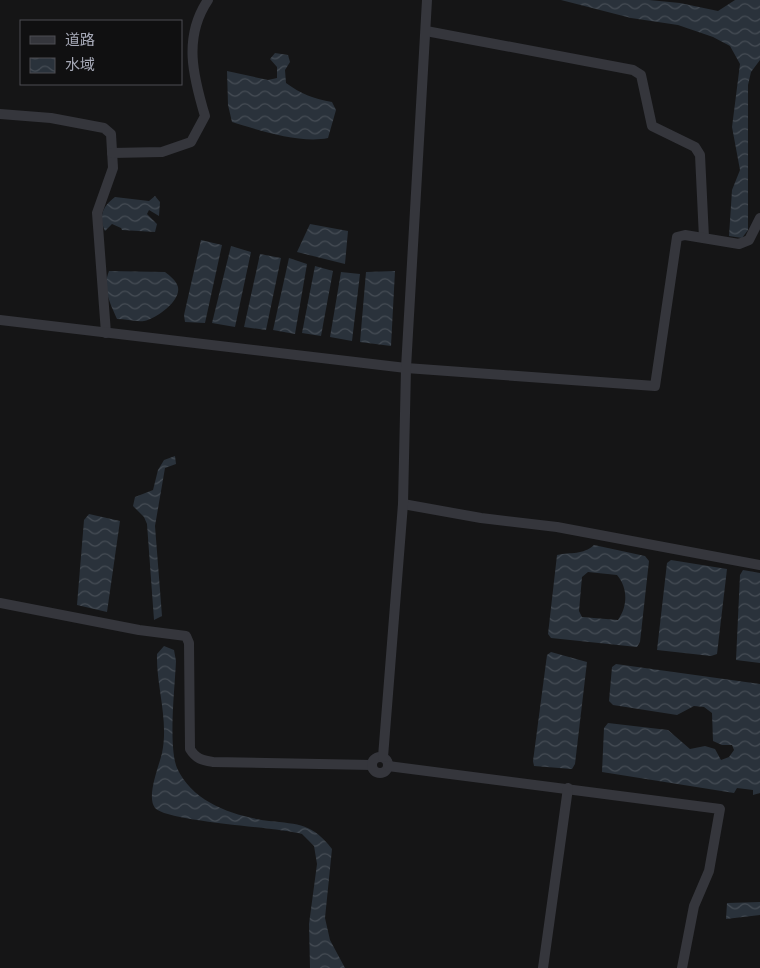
<svg xmlns="http://www.w3.org/2000/svg" width="760" height="968" viewBox="0 0 760 968" font-family="Commissioner,'Noto Sans SC',sans-serif">
	<style>
		.water { fill: url(#water-waves); fill-rule: evenodd }
		.lines { fill: none; stroke-linecap: round; stroke-linejoin: round }
		.street { stroke: #35363c; stroke-width: 10 }
	</style>
	<defs>
		<pattern id="water-waves" width="16" height="10" patternUnits="userSpaceOnUse" patternTransform="scale(1.25)"><rect width="16" height="10" fill="#2a323b"/><path d="M0 5q4-4 8 0t8 0" fill="none" stroke="#464d55"/></pattern>
	</defs>
	<rect width="100%" height="100%" fill="#151516"/>
	<g class="water">
		<path d="M561,0H649L680,3L718,11L735,0H760V60L751,72L748,85V230L742,238L729,236L732,190L740,170L732,127L740,64L730,46L713,37L678,25L631,18Z"/>
		<path d="M275,53L288,55L290,62L285,70L286,83C301,94 314,99 332,102L336,110L328,138C301,144 258,130 232,122L228,105L227,71L268,80L277,78V67L270,59Z"/>
		<path d="M155,196L160,202L159,216L149,210L147,214L157,224L155,232L122,230L121,228L112,224L105,231C98,216 103,206 115,197L149,201Z"/>
		<path d="M310,224L348,231L345,264L297,252Z"/>
		<path d="M201,240L222,245L205,323L185,322L184,315Z"/>
		<path d="M231,246L251,252L235,327L212,323Z"/>
		<path d="M260,254L281,258L266,330L244,327Z"/>
		<path d="M289,258L307,264L295,334L273,330Z"/>
		<path d="M315,266L333,271L321,336L302,333Z"/>
		<path d="M109,271L165,272C170,276 176,280 178,287C181,301 156,319 144,321C136,322 125,319 117,319C110,303 102,288 109,271Z"/>
		<path d="M395,271L391,346L360,342L366,272Z"/>
		<path d="M341,272L360,274L352,341L330,337Z"/>
		<path d="M175,456L176,464L165,468L155,526L162,616L154,620L147,524L144,517L133,506L135,497L153,490L158,470L164,460Z"/>
		<path d="M89,514L120,521L107,612L77,605L84,520Z"/>
		<path d="M594,545L645,556L649,561L640,642L637,647L551,638L548,634L557,555C571,552 583,555 594,545ZM588,572L617,575C628,588 628,606 618,620L582,617L579,611L582,577Z"/>
		<path d="M671,560L727,569L717,654L711,656L657,650L667,563Z"/>
		<path d="M743,570L760,573V663L736,660L740,575Z"/>
		<path d="M164,646L174,650L176,661C175,687 168,745 177,768C193,803 234,816 269,821C299,824 313,824 332,849L325,918L330,940L345,968H310L309,924L317,864L314,846L302,834C276,827 168,822 155,808C146,797 159,766 162,753C169,720 156,686 157,654Z"/>
		<path d="M551,652L587,662L575,764L572,769L534,766L533,761L547,655Z"/>
		<path d="M616,664L760,684V793L753,795V790L737,788L734,793L602,772L604,728L608,723L668,730L690,749L705,746L715,749L721,760L729,757L734,750L732,745H722L713,741L712,713L704,707L694,706L677,715L613,705L609,701L612,667Z"/>
		<path d="M760,902V915L726,919L727,903Z"/>
	</g>
	<g class="lines">
		<g class="street">
			<path d="M426,31L633,70L641,75L652,126L695,147L700,155L704,238"/>
			<path d="M0,114L51,118L104,128L111,134L113,168L97,213L106,333"/>
			<path d="M112,153L162,152L191,142L205,116C193,76 183,37 208,0"/>
			<path d="M0,320L406,368L655,386L677,237L685,235L739,244L749,240L760,218"/>
			<path d="M403,504L481,518L557,527L760,565"/>
			<path d="M0,603L139,630L186,636L189,643L190,749C196,759 202,760 213,762L372,765"/>
			<circle cx="380" cy="765" r="8"/>
			<path d="M383,757L403,504L406,368L427,0"/>
			<path d="M388,766L720,809L709,871L694,906L682,968"/>
			<path d="M543,968L568,788"/>
		</g>
	</g>
	<rect x="20" y="20" width="162" height="65" fill="#101011" stroke="#4c4d53"/>
	<rect x="30" y="36" width="25" height="8" fill="#35363c" stroke="#4c4d53"/>
	<text x="65" y="45" font-size="15" fill="#a6a9b7">道路</text>
	<rect x="30" y="58" width="25" height="15" fill="url(#water-waves)" stroke="#4c4d53"/>
	<text x="65" y="70" font-size="15" fill="#a6a9b7">水域</text>
</svg>
